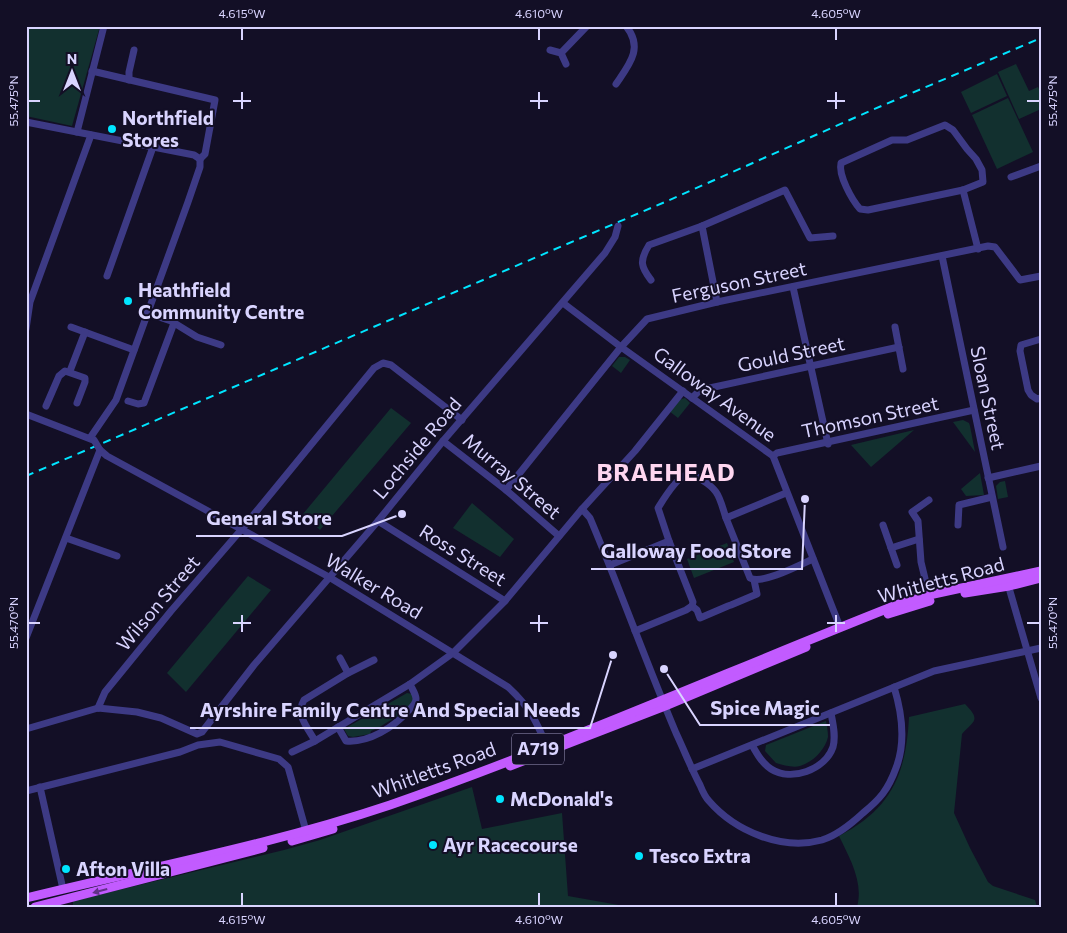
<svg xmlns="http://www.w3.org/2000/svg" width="1067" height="933" viewBox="0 0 1067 933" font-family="Commissioner,sans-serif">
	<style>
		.green { fill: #12302f }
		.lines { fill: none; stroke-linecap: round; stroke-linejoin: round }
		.minor { stroke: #3d3a85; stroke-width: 7 }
		.major { stroke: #c25bff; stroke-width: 9 }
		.rail { stroke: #00e5ff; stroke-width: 2; stroke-dasharray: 8 6; stroke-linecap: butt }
		.minor-bridge { stroke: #3d3a85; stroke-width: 7 }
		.oneway { fill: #623188 }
		.ticks { fill: none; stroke: #d9d4ff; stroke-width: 2 }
		.poi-dot { fill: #00e5ff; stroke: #130f26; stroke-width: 2 }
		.labels { text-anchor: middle; stroke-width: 4; stroke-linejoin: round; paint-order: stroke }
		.shield { fill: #130f26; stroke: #9e99be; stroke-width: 1 }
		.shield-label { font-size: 18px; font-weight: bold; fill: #d9d4ff }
		.poi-label { font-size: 19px; font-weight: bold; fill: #d9d4ff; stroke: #130f26; text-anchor: start }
		.street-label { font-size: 19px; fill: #d9d4ff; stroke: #130f26 }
		.district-label { font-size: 24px; font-weight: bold; letter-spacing: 1px; fill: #ffd6f0; stroke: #130f26 }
		.leader { fill: none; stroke: #d9d4ff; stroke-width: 2 }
		.callout-dot { fill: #d9d4ff; stroke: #130f26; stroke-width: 2 }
		.callout-label { font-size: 20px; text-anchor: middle; font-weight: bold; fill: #d9d4ff; stroke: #130f26; stroke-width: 4; stroke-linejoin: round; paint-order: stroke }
		.neatline { fill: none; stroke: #d9d4ff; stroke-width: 2 }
		.ticks-label { font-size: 12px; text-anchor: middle; fill: #d9d4ff }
	</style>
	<rect width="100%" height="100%" fill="#130f26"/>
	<g class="green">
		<path d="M26,26H100L72,126L26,116Z"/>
		<path d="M1016,64L1029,91L1038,87L1041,93V109L1019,119L998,72Z"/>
		<path d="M997,74L1007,96L971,113L961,92Z"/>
		<path d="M1008,98L1033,152L997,169L972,115Z"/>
		<path d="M619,357H625L630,360L621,373L612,366Z"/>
		<path d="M685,398L690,403L678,418L669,411L678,400Z"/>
		<path d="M391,408L411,423L320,530L303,514Z"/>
		<path d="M963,420L969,423L970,426L975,452L953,422Z"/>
		<path d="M914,430L871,467L851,445Z"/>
		<path d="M980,473L984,495L966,496L961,489Z"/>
		<path d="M1005,481L1008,497L998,499L996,486L1000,482Z"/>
		<path d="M472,503L514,539L500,557L453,528Z"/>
		<path d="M727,543L734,562L694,578L687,559Z"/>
		<path d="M248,576L271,590L186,692L167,673Z"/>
		<path d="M407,693L412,694L414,701L402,715C395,716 380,728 371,731L370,734L353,737L348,736L344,729Z"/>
		<path d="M965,704C982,721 973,721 962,734L954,813L970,848L988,882L993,886L1035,900L1037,907H857C864,882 849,857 839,836C891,809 906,775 909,717Z"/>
		<path d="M826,721C827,726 828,732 828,737C825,750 813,762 800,766C793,768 783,765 776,763L765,751L766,745Z"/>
		<path d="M472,787L482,829L562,813L568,896L630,907H73V901L284,850L320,840Z"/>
	</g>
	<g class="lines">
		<g class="minor">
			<path d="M550,50L561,53L566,64"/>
			<path d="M561,53L587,26"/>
			<path d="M92,71L215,100L205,154L200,159"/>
			<path d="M129,80V72L134,50"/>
			<path d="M616,84C629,65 644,48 626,26"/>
			<path d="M26,122L194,155L200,159"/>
			<path d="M945,125L953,130L967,149L976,159L982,170L983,182L963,190L868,210L860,209C852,200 838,175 841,163L892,140H907Z"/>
			<path d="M77,132L104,26"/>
			<path d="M1011,177L1041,166"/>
			<path d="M963,190L978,249"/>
			<path d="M702,226L717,302"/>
			<path d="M942,256L1003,547"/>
			<path d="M107,276L153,147"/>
			<path d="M651,280C641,267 639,261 649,245L702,226L785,190L810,238L833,236"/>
			<path d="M793,287L828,444"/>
			<path d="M563,303L621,347L773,456L840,627"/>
			<path d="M147,313L171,321L197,337L221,345"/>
			<path d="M71,327L134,350"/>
			<path d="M895,327L903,369"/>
			<path d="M26,329L30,302L91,135"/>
			<path d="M1041,339L1021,345L1020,351L1028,390L1031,395L1037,399L1041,398"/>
			<path d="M70,371L85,332"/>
			<path d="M692,398L699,391L705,389L899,347"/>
			<path d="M128,401L138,404L144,403L174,323"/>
			<path d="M46,406L59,376L65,371L85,378V382L77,403"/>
			<path d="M26,414L93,440"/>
			<path d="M90,438L116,400L188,202L200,167V159"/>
			<path d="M443,441L506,490L559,536"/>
			<path d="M773,456L777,453L974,410"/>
			<path d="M988,478L1041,466"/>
			<path d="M506,490L621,347L647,319L717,302L988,246L995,247L1020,280L1041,276"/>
			<path d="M582,509L590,518C620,589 646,662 676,733C684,750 691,768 700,785C702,790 705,797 709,801C735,831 782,851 822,840C838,835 851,824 863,813C880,799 888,790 896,768C906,742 902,713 894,687"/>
			<path d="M726,518L750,578C762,585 800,565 813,559"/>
			<path d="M378,521L505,601"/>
			<path d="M883,525L897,565"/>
			<path d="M958,525L959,505L992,497"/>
			<path d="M66,538L117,556"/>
			<path d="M891,548L919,539"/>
			<path d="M610,565L669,541L658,508C663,500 676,478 686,475C694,473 711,485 716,492C721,499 723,510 726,518L786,493"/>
			<path d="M1007,581L1041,698"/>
			<path d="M929,595L921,562L918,521L912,512L929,500"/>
			<path d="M731,605L757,594L754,580"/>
			<path d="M692,606L697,610L700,618L728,606"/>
			<path d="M635,631L686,610L692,606L693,602L669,541"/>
			<path d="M26,638L100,450L107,456L329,577L508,687C531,708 537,723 549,751"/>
			<path d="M340,658L348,673"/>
			<path d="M98,708L105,692L171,611L241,530L374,368L383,363L391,365L462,420"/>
			<path d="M338,727L346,741C369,743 394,727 408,711C411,708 416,704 416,699C416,694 412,689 410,684"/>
			<path d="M26,729L98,708L137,712L161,718L197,734L202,732L254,665L378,521L443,441L605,253L615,237L618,226"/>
			<path d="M315,741C308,728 295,715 304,700L348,673L374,660"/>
			<path d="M752,745C757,754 762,763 771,769C791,782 825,770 833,747C836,736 833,724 831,713"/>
			<path d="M292,752L315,741L410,684L453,653L505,601L582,509L635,451L683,391"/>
			<path d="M692,769L934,671L1041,648"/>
			<path d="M40,787L63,889"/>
			<path d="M26,791L180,752L198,745L220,742L279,759L288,767L306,831"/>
		</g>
		<g class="major">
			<path d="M965,593L1009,586L1041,578"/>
			<path d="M888,614L930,601"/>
			<path d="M510,766L665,706L806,647"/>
			<path d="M292,841L333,829"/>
			<path d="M26,898C148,868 271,845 390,805C562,745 729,671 899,604L929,595L1041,571"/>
			<path d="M35,907L263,848"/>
		</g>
		<path class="rail" d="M26,476L665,202L872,110L1041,38"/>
		<path class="minor-bridge" d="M94,440L100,450"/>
	</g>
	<defs><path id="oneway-solid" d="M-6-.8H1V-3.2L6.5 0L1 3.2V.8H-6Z" transform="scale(1.25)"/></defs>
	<use class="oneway" href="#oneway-solid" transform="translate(100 891) rotate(165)"/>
	<path class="ticks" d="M242,28V40M539,28V40M836,28V40M242,92V109M539,92V109M836,92V109M28,101H40M233,101H251M530,101H548M827,101H845M1027,101H1040M242,615V632M539,615V632M836,615V632M28,623H40M233,623H251M530,623H548M827,623H845M1027,623H1040M242,893V906M539,893V906M836,893V906"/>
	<g class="poi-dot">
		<circle cx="112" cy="129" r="5"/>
		<circle cx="128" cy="301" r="5"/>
		<circle cx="500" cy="799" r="5"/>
		<circle cx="433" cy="845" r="5"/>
		<circle cx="639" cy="856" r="5"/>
		<circle cx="66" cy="869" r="5"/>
	</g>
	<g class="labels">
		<rect class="shield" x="512" y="733.5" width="52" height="31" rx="4"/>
		<g class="shield-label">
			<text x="538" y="755">A719</text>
		</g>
		<g class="poi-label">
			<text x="122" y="125">Northfield<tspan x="122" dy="22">Stores</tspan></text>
			<text x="138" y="297">Heathfield<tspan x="138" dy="22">Community Centre</tspan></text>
			<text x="510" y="806">McDonald's</text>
			<text x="443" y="852">Ayr Racecourse</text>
			<text x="649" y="863">Tesco Extra</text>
			<text x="76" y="876">Afton Villa</text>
		</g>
		<g class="street-label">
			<text transform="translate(739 282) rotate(-12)" y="7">Ferguson Street</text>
			<text transform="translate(791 354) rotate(-12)" y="7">Gould Street</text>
			<text transform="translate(715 394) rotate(36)" y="7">Galloway Avenue</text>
			<text transform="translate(988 398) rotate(78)" y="7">Sloan Street</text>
			<text transform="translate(870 417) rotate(-12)" y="7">Thomson Street</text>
			<text transform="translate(417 448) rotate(-50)" y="7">Lochside Road</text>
			<text transform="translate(512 476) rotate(40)" y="7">Murray Street</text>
			<text transform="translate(463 555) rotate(32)" y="7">Ross Street</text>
			<text transform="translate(941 580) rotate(-15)" y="7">Whitletts Road</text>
			<text transform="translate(374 586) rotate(31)" y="7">Walker Road</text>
			<text transform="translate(158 603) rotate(-50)" y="7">Wilson Street</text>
			<text transform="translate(434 770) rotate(-20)" y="7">Whitletts Road</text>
		</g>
		<g class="district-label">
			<text x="666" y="481">BRAEHEAD</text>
		</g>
	</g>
	<path class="leader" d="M402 514L342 536H196M805 499L802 569H591M664 669L700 725H830M613 655L590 728H190"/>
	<g class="callout-dot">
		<circle cx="402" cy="514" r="5"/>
		<circle cx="805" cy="499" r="5"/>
		<circle cx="664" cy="669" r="5"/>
		<circle cx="613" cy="655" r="5"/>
	</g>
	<g class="callout-label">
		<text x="269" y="525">General Store</text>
		<text x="696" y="558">Galloway Food Store</text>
		<text x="765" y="715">Spice Magic</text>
		<text x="390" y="717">Ayrshire Family Centre And Special Needs</text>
	</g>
	<rect width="1067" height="933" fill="none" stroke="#130f26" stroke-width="55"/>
	<g transform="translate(72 72)" stroke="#130f26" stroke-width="4" paint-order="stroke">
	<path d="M0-4L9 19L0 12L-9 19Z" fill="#d9d4ff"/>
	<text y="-8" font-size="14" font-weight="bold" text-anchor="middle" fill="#d9d4ff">N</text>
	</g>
	<rect x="28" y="28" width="1012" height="878" class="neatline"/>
	<g class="ticks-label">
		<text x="242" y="18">4.615°W</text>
		<text x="539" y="18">4.610°W</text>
		<text x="836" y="18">4.605°W</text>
		<text transform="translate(14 101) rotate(-90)" y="4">55.475°N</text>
		<text transform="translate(1053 101) rotate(-90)" y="4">55.475°N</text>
		<text transform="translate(14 623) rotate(-90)" y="4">55.470°N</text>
		<text transform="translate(1053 623) rotate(-90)" y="4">55.470°N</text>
		<text x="242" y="924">4.615°W</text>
		<text x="539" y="924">4.610°W</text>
		<text x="836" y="924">4.605°W</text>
	</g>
</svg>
